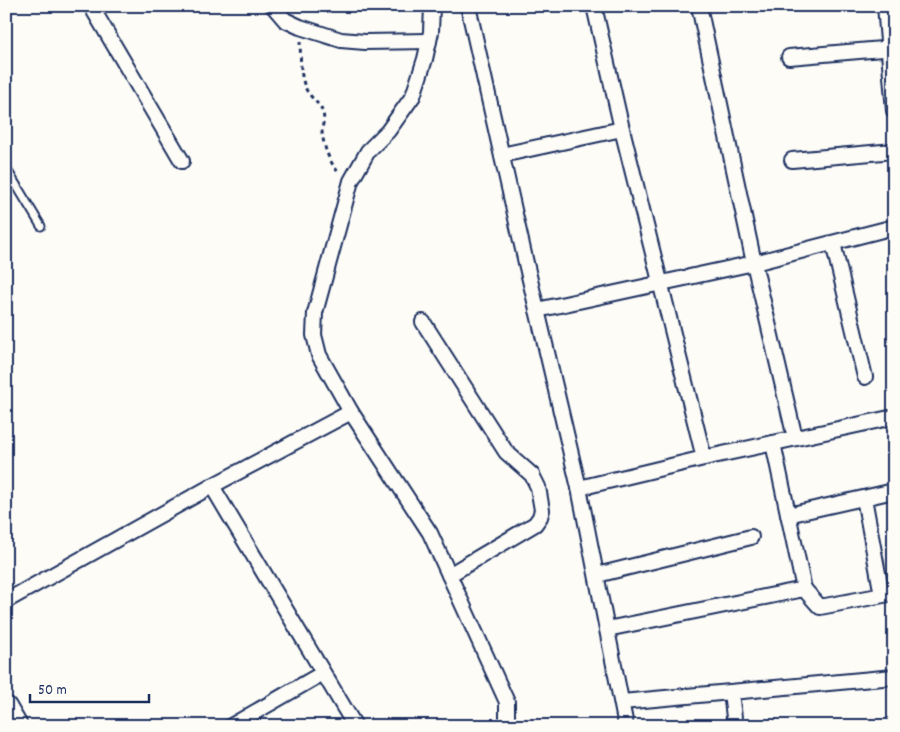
<svg xmlns="http://www.w3.org/2000/svg" width="900" height="732" viewBox="0 0 900 732" font-family="Dekko,sans-serif">
	<style>
		.lines { fill: none; stroke-linecap: round; stroke-linejoin: round }
		.lane-casing { stroke: #1b2f5e; stroke-width: 11 }
		.street-casing { stroke: #1b2f5e; stroke-width: 18 }
		.secondary-casing { stroke: #1b2f5e; stroke-width: 24 }
		.path { stroke: #1b2f5e; stroke-width: 3; stroke-dasharray: 4 4; stroke-linecap: butt }
		.lane { stroke: #fdfcf7; stroke-width: 7 }
		.street { stroke: #fdfcf7; stroke-width: 14 }
		.secondary { stroke: #fdfcf7; stroke-width: 20 }
	</style>
	<rect width="100%" height="100%" fill="#fdfcf7"/>
	<filter id="ink" filterUnits="userSpaceOnUse"><feTurbulence type="fractalNoise" baseFrequency=".02" numOctaves="2"/><feDisplacementMap in="SourceGraphic" scale="10" xChannelSelector="R" yChannelSelector="G"/><feConvolveMatrix kernelMatrix="1 2 1 2 8 2 1 2 1" color-interpolation-filters="sRGB"/></filter>
	<g filter="url(#ink)">
		<g class="lines">
			<defs>
				<path id="lane" d="M6,168L41,226"/>
				<g id="street">
					<path d="M91,6L182,161"/>
					<path d="M273,6L285,20L300,27L341,40L365,42L429,41"/>
					<path d="M468,6L526,263L579,488L626,726"/>
					<path d="M885,6L894,111"/>
					<path d="M789,57L894,48"/>
					<path d="M502,155L622,129"/>
					<path d="M792,160L894,151"/>
					<path d="M833,243L865,377"/>
					<path d="M537,310L754,263L699,6"/>
					<path d="M423,322L506,452L532,475L538,487L542,510L540,517L535,524L449,575"/>
					<path d="M351,412L319,355L314,335L315,313L351,181L368,151L388,131L413,96L425,59L431,32L432,6"/>
					<path d="M795,438L754,263L894,227"/>
					<path d="M773,443L804,589"/>
					<path d="M704,458L894,417"/>
					<path d="M212,486L355,726"/>
					<path d="M579,488L704,458L622,129L594,6"/>
					<path d="M864,498L882,595"/>
					<path d="M788,515L894,491"/>
					<path d="M597,575L751,537"/>
					<path d="M6,601L212,486L351,412L430,533L507,702V726"/>
					<path d="M607,629L804,589L820,607L894,593"/>
					<path d="M731,692L735,726"/>
					<path d="M622,702L894,677"/>
					<path d="M231,726L323,673"/>
				</g>
				<path id="secondary" d="M6,707L17,726"/>
			</defs>
			<use href="#lane" class="lane-casing"/>
			<use href="#street" class="street-casing"/>
			<use href="#secondary" class="secondary-casing"/>
			<path class="path" d="M300,41C301,57 299,76 307,91C312,99 320,104 323,113C325,119 322,125 322,132C324,148 329,162 340,174"/>
			<use href="#lane" class="lane"/>
			<use href="#street" class="street"/>
			<use href="#secondary" class="secondary"/>
		</g>
	</g>
	<rect width="900" height="732" fill="none" stroke="#fdfcf7" stroke-width="25"/>
	<rect x="12" y="12" width="875" height="707" fill="none" stroke="#1b2f5e" stroke-width="2" filter="url(#ink)"/>
	<path d="M30 694v8h119v-8" fill="none" stroke="#1b2f5e" stroke-width="2.5"/>
	<text x="38" y="694" font-size="15" fill="#1b2f5e" stroke="#fdfcf7" stroke-width="4" paint-order="stroke">50 m</text>
</svg>
